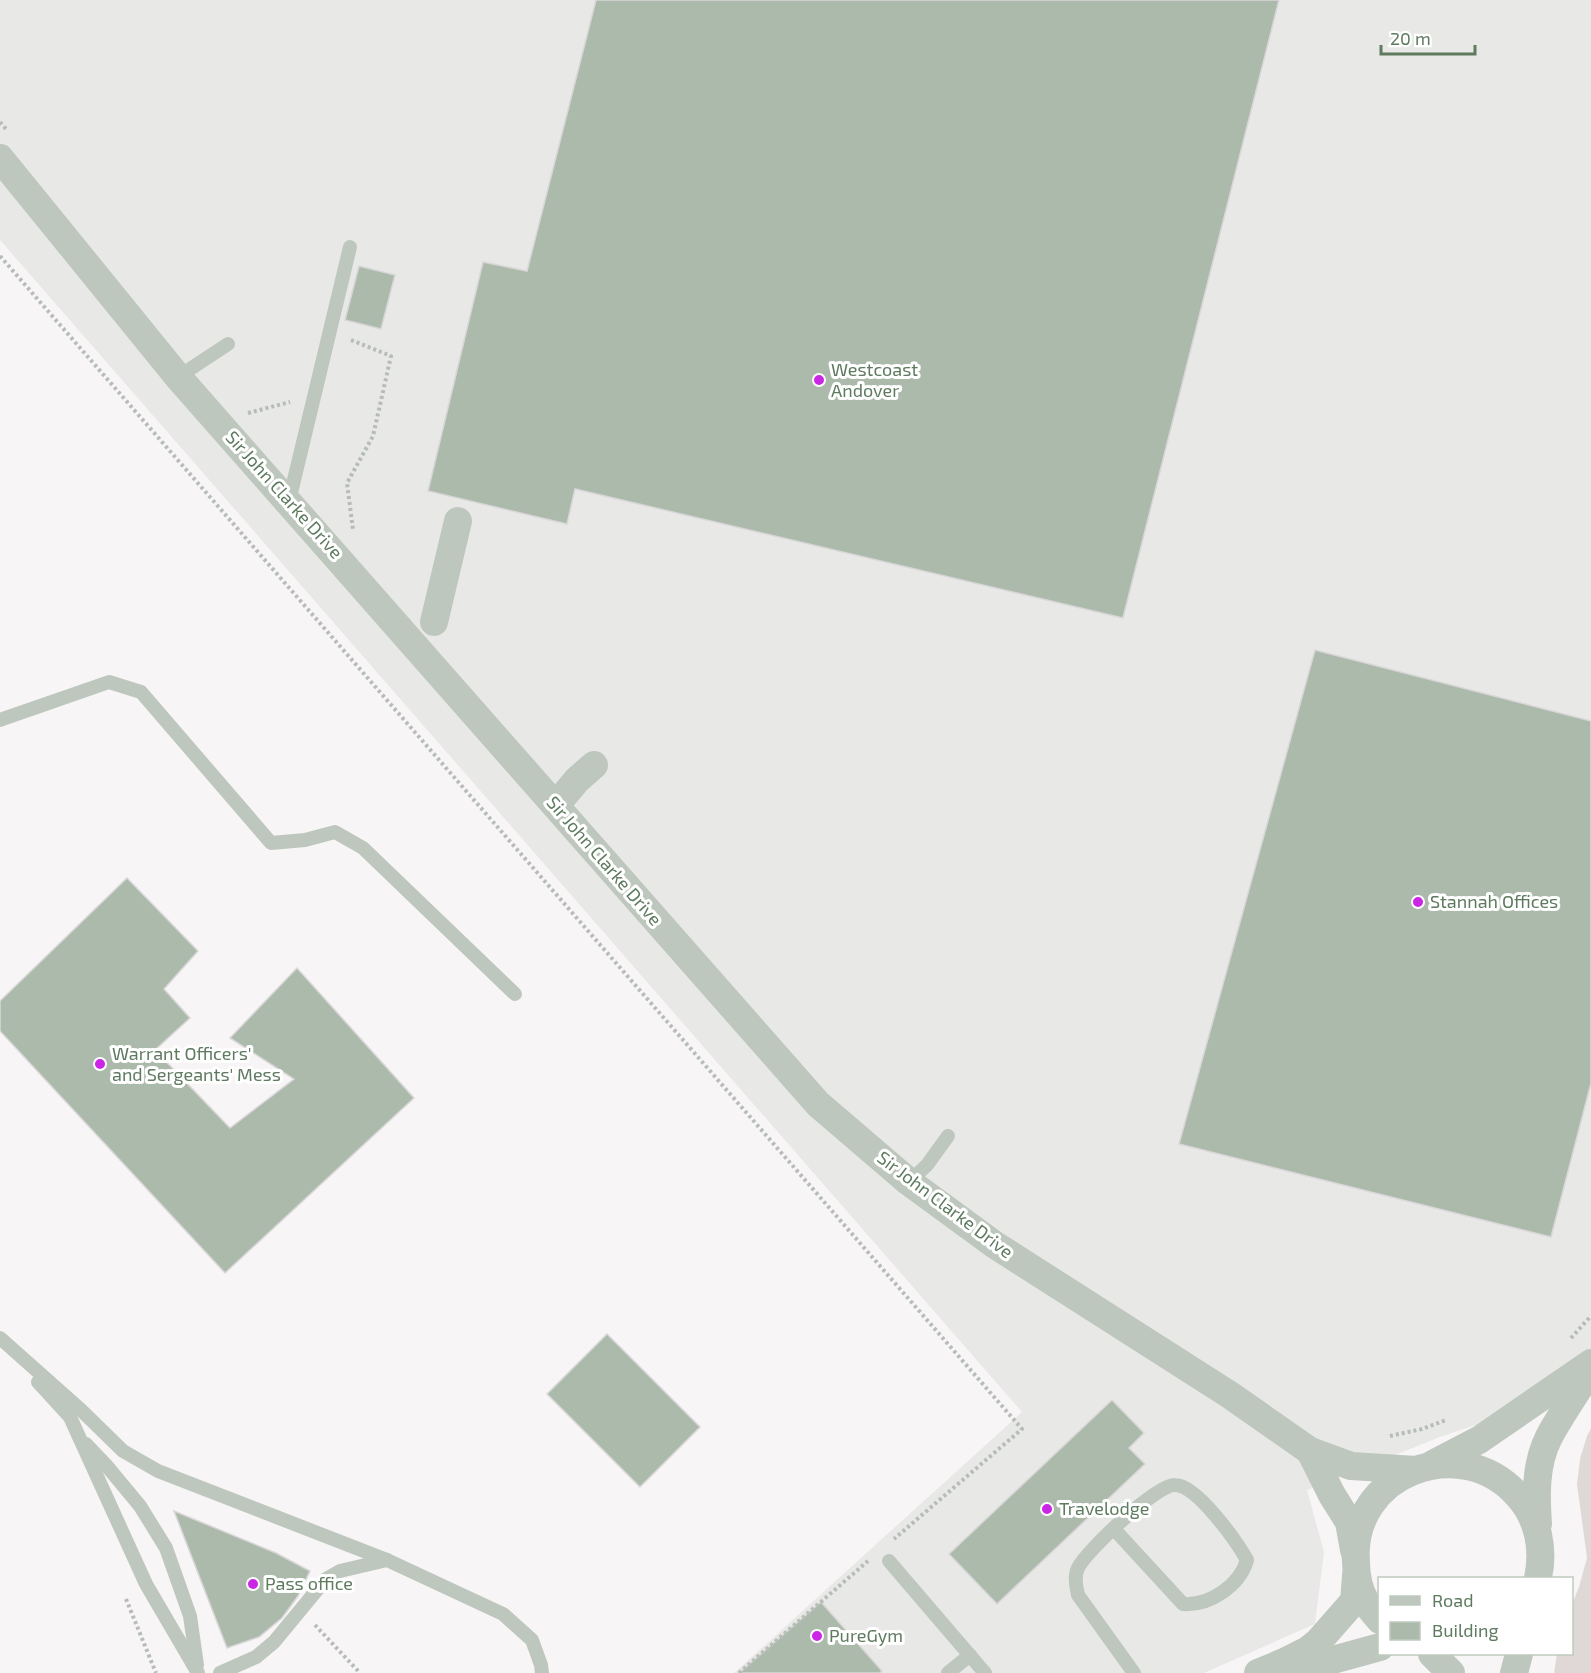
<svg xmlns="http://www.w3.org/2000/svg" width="1591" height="1673" viewBox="0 0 1591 1673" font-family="'Exo 2',sans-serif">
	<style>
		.built { fill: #e8e8e7 }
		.green { fill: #dfd8d6 }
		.building { fill: #acbaac; stroke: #d9d7d8; stroke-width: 1.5 }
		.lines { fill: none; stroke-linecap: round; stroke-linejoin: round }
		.path { stroke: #b6bdb7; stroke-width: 4; stroke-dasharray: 3 3; stroke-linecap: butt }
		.lane { stroke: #bec7be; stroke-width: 14 }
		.street { stroke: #bec7be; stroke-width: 28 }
		.poi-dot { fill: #cb26e6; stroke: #fff; stroke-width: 2 }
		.labels { text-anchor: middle; stroke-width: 6; stroke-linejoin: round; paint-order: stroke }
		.poi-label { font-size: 18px; fill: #5e7a5f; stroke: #fff; text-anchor: start }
		.street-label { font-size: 18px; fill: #5e7a5f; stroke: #fff }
	</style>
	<rect width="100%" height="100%" fill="#f8f5f6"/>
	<path class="built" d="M0,0H1591V1386L1440,1437L1307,1490L1324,1552L1315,1624L1204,1673H734L1022,1412L0,240Z"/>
	<path class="green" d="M1591,1428V1673H1554L1557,1654H1572V1604L1579,1587L1587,1558L1577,1484L1580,1459L1587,1436Z"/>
	<g class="building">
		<path d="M596,0H1279L1123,618L575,489L567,524L428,491L483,262L527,271Z"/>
		<path d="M359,266L395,275L381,329L345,320Z"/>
		<path d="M1315,650L1591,721V1083L1551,1237L1179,1144Z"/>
		<path d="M127,878L198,951L164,989L190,1018L155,1050L230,1128L294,1079L230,1038L297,968L414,1098L225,1273L0,1031V1001Z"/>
		<path d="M607,1334L700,1427L640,1487L547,1394Z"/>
		<path d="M1112,1400L1144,1433L1129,1448L1145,1464L997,1604L949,1554Z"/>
		<path d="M174,1511L276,1553L310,1571L298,1596L282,1618L259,1637L227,1648Z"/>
		<path d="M821,1602L882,1671L879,1673H739Z"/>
	</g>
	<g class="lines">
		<g class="path">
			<path d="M0,122L6,129"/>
			<path d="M0,256L1022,1429L894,1539"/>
			<path d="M351,340L391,356L373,436L347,483L353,530"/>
			<path d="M248,413L290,402"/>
			<path d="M1571,1338L1591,1316"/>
			<path d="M1390,1436L1422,1429L1446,1420"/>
			<path d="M126,1599L156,1673"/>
			<path d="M315,1625L360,1673"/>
			<path d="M739,1673L868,1561"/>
		</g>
		<g class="lane">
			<path d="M178,377L228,344"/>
			<path d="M289,501L350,247"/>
			<path d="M0,720L109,682L141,692L271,843L305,840L335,832L363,848L515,994"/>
			<path d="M909,1182L927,1165L948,1136"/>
			<path d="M0,1338L81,1410L123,1451L158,1471L387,1560L503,1614L532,1640L541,1665L542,1673"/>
			<path d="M38,1382L70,1417L146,1584L198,1673"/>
			<path d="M86,1444L106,1465L140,1506L166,1548L190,1616L197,1665"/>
			<path d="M1114,1529L1183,1604C1210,1606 1240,1585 1247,1560C1237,1542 1197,1485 1175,1485C1157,1484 1086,1551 1078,1568C1074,1576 1076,1587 1078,1595L1134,1673"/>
			<path d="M889,1561L985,1673"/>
			<path d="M220,1673L256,1657L274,1642L326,1579L340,1571L387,1560"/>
			<path d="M948,1673L970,1655"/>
		</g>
		<g class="street">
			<path d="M0,158L178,377L818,1104L909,1182L995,1245L1230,1395L1310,1451L1351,1466L1416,1470"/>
			<path d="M434,622L458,521"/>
			<path d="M556,805L577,780L594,765"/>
			<path d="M1310,1451L1332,1495L1349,1522L1354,1550"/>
			<path d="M1433,1464L1479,1440L1591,1363"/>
			<path d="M1538,1524C1536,1496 1535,1464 1549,1437C1561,1414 1577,1392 1591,1369"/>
			<path d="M1380,1620C1375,1614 1369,1608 1366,1602C1359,1590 1356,1575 1356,1562C1349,1473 1462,1430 1519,1497C1539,1520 1544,1550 1538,1578"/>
			<path d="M1432,1654L1451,1673"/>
			<path d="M1288,1662L1329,1661L1380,1647"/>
			<path d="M1258,1673L1284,1662L1308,1650L1318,1642L1354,1601L1356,1576"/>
			<path d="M1514,1673L1519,1654"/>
		</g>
	</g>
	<g class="poi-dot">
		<circle cx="819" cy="380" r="6"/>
		<circle cx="1418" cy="902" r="6"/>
		<circle cx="100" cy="1064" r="6"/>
		<circle cx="1047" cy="1509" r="6"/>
		<circle cx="253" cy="1584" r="6"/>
		<circle cx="817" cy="1636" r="6"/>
	</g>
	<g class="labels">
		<g class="poi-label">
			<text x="831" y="376">Westcoast<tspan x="831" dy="21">Andover</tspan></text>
			<text x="1430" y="908">Stannah Offices</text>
			<text x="112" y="1060">Warrant Officers'<tspan x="112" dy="21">and Sergeants' Mess</tspan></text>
			<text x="1059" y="1515">Travelodge</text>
			<text x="265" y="1590">Pass office</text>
			<text x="829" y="1642">PureGym</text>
		</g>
		<g class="street-label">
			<text transform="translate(284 495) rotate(48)" y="6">Sir John Clarke Drive</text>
			<text transform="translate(604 861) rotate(49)" y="6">Sir John Clarke Drive</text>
			<text transform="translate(945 1205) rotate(37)" y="6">Sir John Clarke Drive</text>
		</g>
	</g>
	<rect x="1378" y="1577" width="195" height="78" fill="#ffffff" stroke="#bfcabf" stroke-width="1.5"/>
	<rect x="1390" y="1596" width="30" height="9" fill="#bec7be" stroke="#bfcabf" stroke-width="1.5"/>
	<text x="1432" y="1607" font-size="18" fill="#5e7a5f">Road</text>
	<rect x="1390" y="1622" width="30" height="18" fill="#acbaac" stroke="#bfcabf" stroke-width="1.5"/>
	<text x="1432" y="1637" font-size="18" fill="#5e7a5f">Building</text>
	<path d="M1381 45v9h94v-9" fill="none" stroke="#5e7a5f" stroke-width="3"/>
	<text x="1390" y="45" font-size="18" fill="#5e7a5f" stroke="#ffffff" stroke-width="4.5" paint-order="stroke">20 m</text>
</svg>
